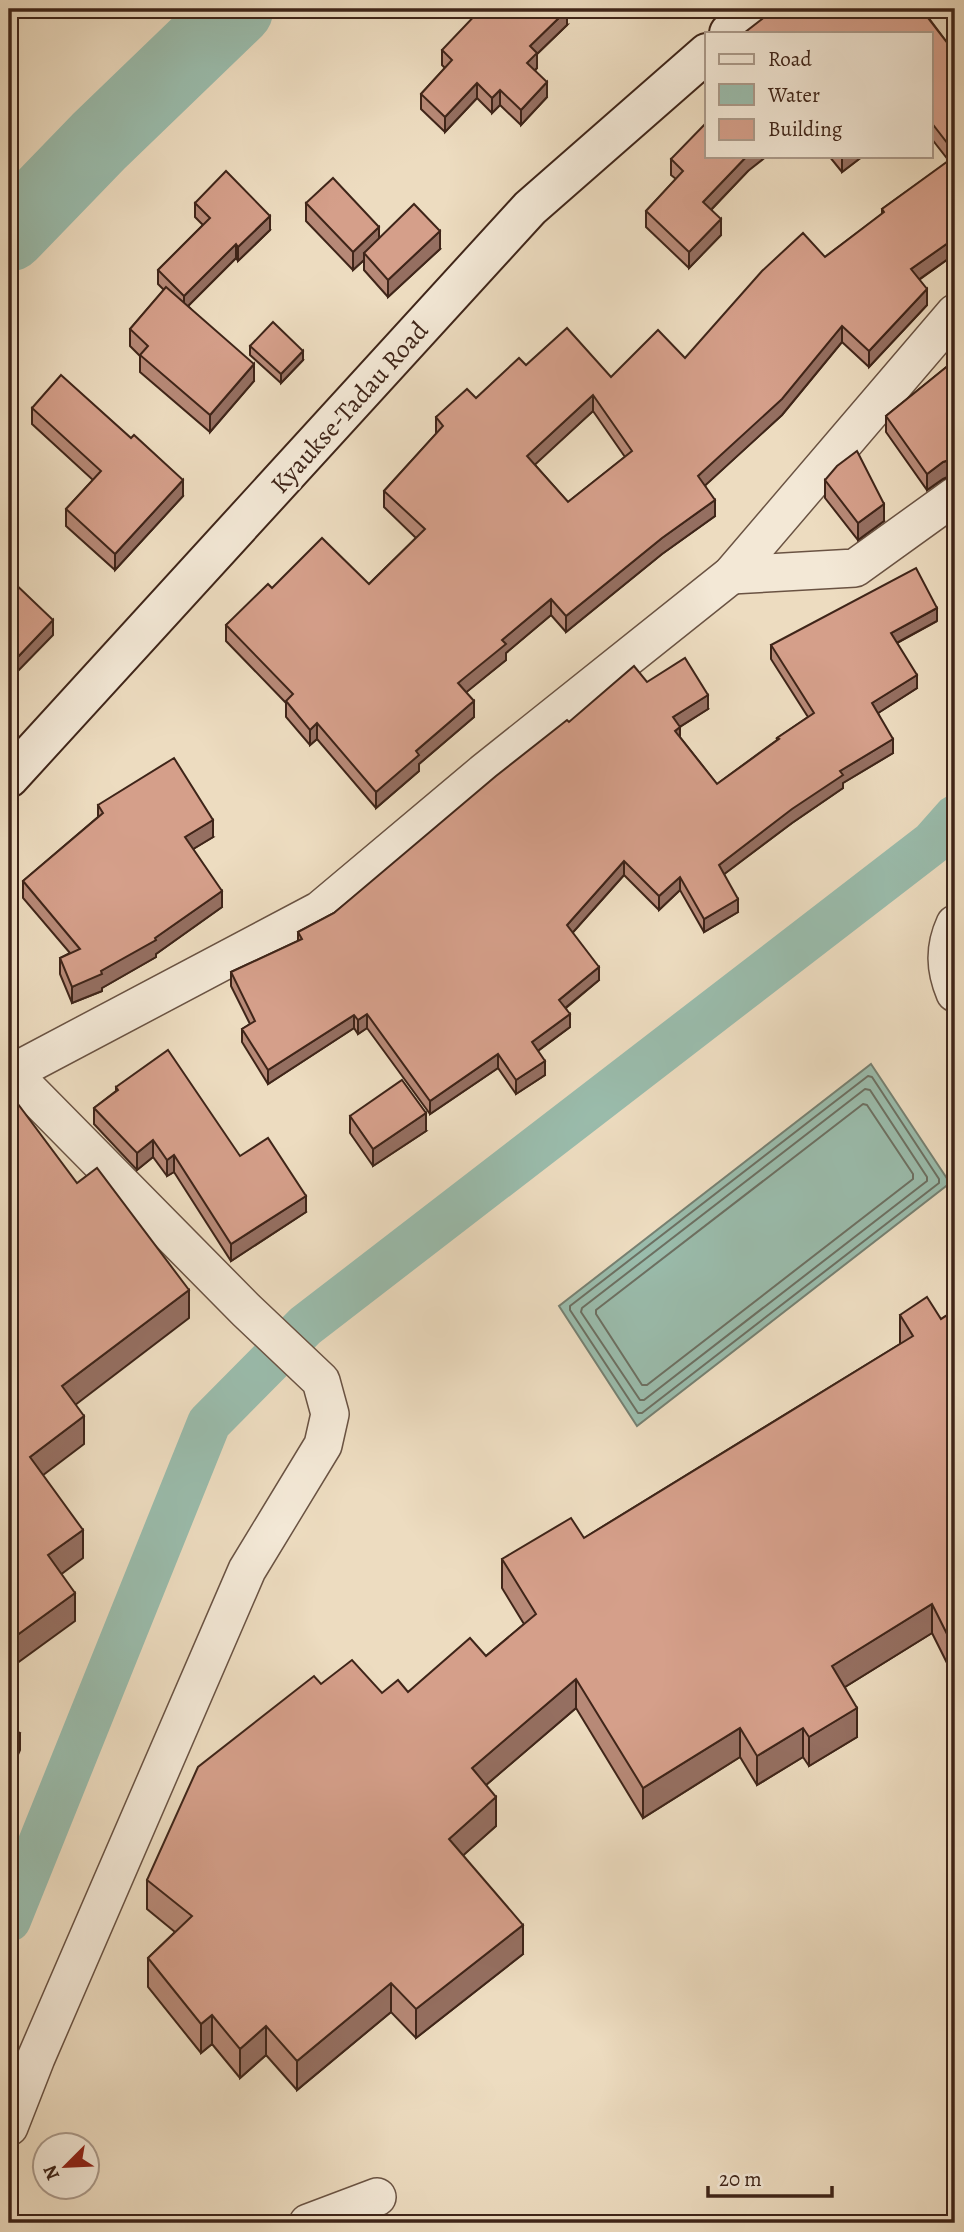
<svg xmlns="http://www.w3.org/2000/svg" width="964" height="2232" viewBox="0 0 964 2232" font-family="Alegreya,serif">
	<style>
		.water { fill: #9abcac; stroke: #768071; stroke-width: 2 }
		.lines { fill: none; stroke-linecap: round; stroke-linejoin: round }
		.shore { stroke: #6c7062; stroke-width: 2 }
		.canal { stroke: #9abcac; stroke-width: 44 }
		.river { stroke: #9abcac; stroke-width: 75 }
		.street-casing { stroke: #6a5343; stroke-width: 40 }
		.secondary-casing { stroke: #3f2519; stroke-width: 42 }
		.street { stroke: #f3e8d6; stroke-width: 37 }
		.secondary { stroke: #f3e8d6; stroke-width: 38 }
		.wall { fill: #b78977; stroke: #3f2519; stroke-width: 2; fill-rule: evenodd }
		.shaded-wall { fill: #956f61; stroke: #3f2519; stroke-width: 2 }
		.building { fill: #d59f8a; stroke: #3f2519; stroke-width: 2; fill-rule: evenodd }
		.labels { text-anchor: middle; stroke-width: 6; stroke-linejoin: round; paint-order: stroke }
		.street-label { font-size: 26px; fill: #3f2519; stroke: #f3e8d6 }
	</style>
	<rect width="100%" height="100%" fill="#eddcc0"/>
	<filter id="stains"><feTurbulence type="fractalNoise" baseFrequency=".00286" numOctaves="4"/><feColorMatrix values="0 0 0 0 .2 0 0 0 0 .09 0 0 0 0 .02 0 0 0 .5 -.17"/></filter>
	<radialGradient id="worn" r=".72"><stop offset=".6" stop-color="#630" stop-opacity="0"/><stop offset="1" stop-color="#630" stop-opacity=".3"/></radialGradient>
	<path class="water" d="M871,1064L950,1183L637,1426L559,1306Z"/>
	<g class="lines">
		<g class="shore">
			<path d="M868,1076L872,1077L939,1179V1183L642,1413H638L570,1310V1306Z"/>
			<path d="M865,1089L870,1090L927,1177V1181L644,1400H640L581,1312L582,1308Z"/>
			<path d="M863,1104L867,1105L913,1174V1179L647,1385H642L596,1314V1310Z"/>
		</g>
		<path class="canal" d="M9,1920L209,1423L305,1326L932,843L955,817"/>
		<path class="river" d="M9,234L99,141L236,9"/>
		<defs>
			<g id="street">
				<path d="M731,575L855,568L955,496"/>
				<path d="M955,924C944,948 945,969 955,993"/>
				<path d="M9,1070L246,1310L321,1381L330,1414L323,1445L247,1570L36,2058L9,2127"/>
				<path d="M12,1073L320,910L483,773L731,575L955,313"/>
				<path d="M308,2223L377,2197"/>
			</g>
			<g id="secondary">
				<path d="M729,33L757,9"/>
				<path d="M9,778L530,208L707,53"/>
			</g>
		</defs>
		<use href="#street" class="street-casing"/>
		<use href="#secondary" class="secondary-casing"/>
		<use href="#street" class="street"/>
		<use href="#secondary" class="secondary"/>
	</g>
	<g class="wall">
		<path d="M775,9H939L928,17L955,53V254L919,280L927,305L869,367L842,342L782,415L705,485L715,516L662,554L566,632L551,615L506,653V660L466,692L474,717L419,764V771L376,808L317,739L310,745L286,717V703L226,641V625L272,588L369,584L416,538L384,507V491L436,434V417L476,398L526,365L611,377L685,358L825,257L882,214V209L949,161L931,138V33ZM593,411L625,457L568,502L534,464Z"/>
		<path d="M567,25L537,54V68L535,70L547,97L521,125L500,105L492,113L477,98L445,132L421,109V94L445,68L442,65V50Z"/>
		<path d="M829,156H863L842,172Z"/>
		<path d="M671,159L748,171L711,210L721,235L689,268L646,227V211L676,179L671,175Z"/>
		<path d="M195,203L270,230L238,261L236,258L188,306L254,381L210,432L140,372V356L130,346V329L164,290L158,284V270L203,225L195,217Z"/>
		<path d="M306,203L379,237L440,249L388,297L364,270V260L353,270L306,221Z"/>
		<path d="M955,328V353L952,349V333Z"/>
		<path d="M250,346L303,360L281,383L250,355Z"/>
		<path d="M955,360V476L952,475L943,479L927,490L886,432V416Z"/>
		<path d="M32,408L183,496L115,570L66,526V509L93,480L32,424Z"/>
		<path d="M825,480L884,521L858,540L825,498Z"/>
		<path d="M955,505V530L952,524V508Z"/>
		<path d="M937,621L897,643L917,688L878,713L893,753L843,783V788L792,823L724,874L738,912L704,932L680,890L659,910L624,875L572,933L599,980L566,1008L570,1027L538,1051L545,1075L516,1094L498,1068L430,1114L367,1028L358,1034L354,1028L268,1084L242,1042V1029L250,1024L231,986V972L298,941V932L334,913L569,722L647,682L708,709L680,727V737L717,784L777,740V738L808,717L771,659V645Z"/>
		<path d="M98,805L213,837L193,849L222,907L156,954V957L102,988V991L72,1003L60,974V958L70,953L23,898V881L98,817Z"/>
		<path d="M116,1087L240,1156L306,1212L231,1261L174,1172L167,1176L153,1157L137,1170L94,1124V1108L116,1091Z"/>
		<path d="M350,1116L426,1131L373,1166L350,1133Z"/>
		<path d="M955,1310V1679L932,1633L845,1687L857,1737L809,1766L803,1757L757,1785L740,1757L643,1818L576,1708L486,1785L496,1826L463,1855L523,1954L416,2038L391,2012L297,2090L266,2055L240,2078L212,2044L201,2053L148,1987V1958L175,1932L147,1909V1880L321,1684L382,1693L408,1692L486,1656L524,1624L502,1588V1559L584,1538L900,1344V1315L941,1319Z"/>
	</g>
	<g class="shaded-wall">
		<path d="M920,9H939L920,23Z"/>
		<path d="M567,10V25L537,54V68L527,78V63L530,46Z"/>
		<path d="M547,82V97L521,125V110Z"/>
		<path d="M477,83V98L445,132V117Z"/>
		<path d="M500,90V105L492,113V98Z"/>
		<path d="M747,156H767L748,171L703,218V202Z"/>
		<path d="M843,156H863L842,172V156Z"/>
		<path d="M270,216V230L238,261V247Z"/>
		<path d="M721,219V235L689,268V252Z"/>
		<path d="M955,222V238L948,226Z"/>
		<path d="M379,227V245L364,253V260L353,270V252Z"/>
		<path d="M440,231V249L388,297V280Z"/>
		<path d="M955,238V254L911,285V269Z"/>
		<path d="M236,244V258L184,310V296Z"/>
		<path d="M927,289V305L869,367V351Z"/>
		<path d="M842,326V342L782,415L698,492V476Z"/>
		<path d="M303,351V360L281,383V374Z"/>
		<path d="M254,364V381L210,432V415Z"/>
		<path d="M593,395V411L527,472V456Z"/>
		<path d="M952,459V475L943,479L927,490V474L943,462Z"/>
		<path d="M183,480V496L115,570V554Z"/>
		<path d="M715,500V516L662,554L566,632V616L662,538Z"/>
		<path d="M884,504V521L858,540V523Z"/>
		<path d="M551,599V615L506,653V660L458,699V683L502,640Z"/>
		<path d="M937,608V621L891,646V633Z"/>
		<path d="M53,620V635L15,674V677L9,684V670L14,661Z"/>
		<path d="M917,675V688L872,717V703Z"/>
		<path d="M708,695V709L673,731V717Z"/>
		<path d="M474,701V717L419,764V771L376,808V792L416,751Z"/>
		<path d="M317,723V739L310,745V730Z"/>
		<path d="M680,727V741L675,731Z"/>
		<path d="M893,739V753L843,783V788L792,823L719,878V865L840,771Z"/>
		<path d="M213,820V837L185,854V837Z"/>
		<path d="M624,861V875L567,939V925Z"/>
		<path d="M680,877V890L659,910V896Z"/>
		<path d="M222,891V907L156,954V957L102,988V991L72,1003V987L101,971L155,938Z"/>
		<path d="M738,899V912L704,932V919Z"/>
		<path d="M599,967V980L559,1013V1000Z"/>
		<path d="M367,1014V1028L358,1034V1020Z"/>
		<path d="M570,1014V1027L532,1055V1042Z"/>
		<path d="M354,1015V1028L268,1084V1070Z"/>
		<path d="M498,1054V1068L430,1114V1101Z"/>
		<path d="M545,1061V1075L516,1094V1080Z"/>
		<path d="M426,1113V1131L373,1166V1149Z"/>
		<path d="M153,1140V1157L137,1170V1153Z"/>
		<path d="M174,1155V1172L167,1176V1160Z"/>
		<path d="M306,1196V1212L231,1261V1244Z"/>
		<path d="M189,1290V1318L62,1415V1386Z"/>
		<path d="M84,1416V1444L30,1485V1457Z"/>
		<path d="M83,1530V1558L48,1584V1555Z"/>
		<path d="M75,1593V1621L9,1669V1641Z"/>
		<path d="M932,1604V1633L832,1695V1666Z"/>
		<path d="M576,1679V1708L472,1797V1768Z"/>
		<path d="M857,1708V1737L809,1766V1737Z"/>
		<path d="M740,1728V1757L643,1818V1788Z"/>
		<path d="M803,1728V1757L757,1785V1756Z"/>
		<path d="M20,1733V1750L9,1775V1757Z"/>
		<path d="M496,1797V1826L449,1868V1839Z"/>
		<path d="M523,1925V1954L416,2038V2009Z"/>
		<path d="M391,1983V2012L297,2090V2061Z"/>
		<path d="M212,2015V2044L201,2053V2024Z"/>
		<path d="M266,2026V2055L240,2078V2049Z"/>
	</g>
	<g class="building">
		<path d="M481,9H565L567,10L530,46L537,53L527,63L547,82L521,110L500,90L492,98L477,83L445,117L421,94L452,60L442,50Z"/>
		<path d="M775,9H921L955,53V153L931,122V33H744Z"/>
		<path d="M707,122V156H747L703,202L721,219L689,252L646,211L683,171L671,159Z"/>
		<path d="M955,156V222L948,226L955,236V238L911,269L927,289L869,351L842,326L782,399L698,476L715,500L662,538L566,616L551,599L502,640L506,644L458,683L474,701L416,751L419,755L376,792L317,723L310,730L286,701L293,694L226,625L268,584L272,588L322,538L369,584L425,529L384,491L443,426L436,417L467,389L476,398L519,358L526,365L567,328L611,377L658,330L685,358L762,271L803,233L825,257L884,212L882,209ZM593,395L632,451L568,502L527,456Z"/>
		<path d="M226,171L270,216L238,247L236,244L184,296L158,270L210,218L195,203Z"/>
		<path d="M333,178L379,227L353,252L306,203Z"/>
		<path d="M414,204L440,231L388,280L364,253Z"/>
		<path d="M166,287L254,364L210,415L140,355L148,346L130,329Z"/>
		<path d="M273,322L303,351L281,374L250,346Z"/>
		<path d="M955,360V459H952L943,462L927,474L886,416Z"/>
		<path d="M61,375L131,438L134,435L183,480L115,554L66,509L101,471L32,408Z"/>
		<path d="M857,451L884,504L858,523L825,480L837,466Z"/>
		<path d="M916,568L937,608L891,633L917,675L872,703L893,739L840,771L843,775L792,809L719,865L738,899L704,919L680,877L659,896L624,861L567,925L599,967L559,1000L570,1014L532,1042L545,1061L516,1080L498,1054L430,1101L367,1014L358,1020L354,1015L268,1070L242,1029L255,1021L231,972L302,939L298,932L334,913L496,776L567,720L569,722L634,666L647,682L685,658L708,695L673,717L680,727L675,731L717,784L779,739L777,738L814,713L771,645Z"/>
		<path d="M9,578L53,620L14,661L15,663L9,670Z"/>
		<path d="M174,758L213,820L185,837L222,891L155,938L156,940L101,971L102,974L72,987L60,958L80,949L23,881L103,813L98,805Z"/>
		<path d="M168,1050L240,1156L268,1138L306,1196L231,1244L174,1155L167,1160L153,1140L137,1153L94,1108L118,1090L116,1087Z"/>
		<path d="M402,1080L426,1113L373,1149L350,1116Z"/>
		<path d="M9,1092L77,1183L97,1168L189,1290L62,1386L84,1416L30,1457L83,1530L48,1555L75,1593L9,1641Z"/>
		<path d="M927,1297L941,1319L955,1310V1650L932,1604L832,1666L857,1708L809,1737L803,1728L757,1756L740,1728L643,1788L576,1679L472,1768L496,1797L449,1839L523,1925L416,2009L391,1983L297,2061L266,2026L240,2049L212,2015L201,2024L148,1958L192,1916L147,1880L198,1767L314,1676L321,1684L352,1660L382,1693L398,1680L408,1692L470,1638L486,1656L536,1614L502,1559L571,1518L584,1538L913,1336L900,1315Z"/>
		<path d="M9,1728L20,1733L9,1757Z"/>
	</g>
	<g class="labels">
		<g class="street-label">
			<text transform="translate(349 407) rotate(-48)" y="9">Kyaukse-Tadau Road</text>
		</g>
	</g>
	<rect width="964" height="2232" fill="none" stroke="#eddcc0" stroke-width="35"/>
	<rect x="10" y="10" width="943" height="2211" fill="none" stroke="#3f2519" stroke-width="3.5"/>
	<rect x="18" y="18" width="929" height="2197" fill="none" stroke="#3f2519" stroke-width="2"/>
	<rect x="705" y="32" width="228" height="126" fill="#f3e8d6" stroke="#ab9a8a" stroke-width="2"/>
	<rect x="719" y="54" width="35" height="10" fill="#f3e8d6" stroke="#ab9a8a" stroke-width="2"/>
	<text x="768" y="66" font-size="21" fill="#3f2519">Road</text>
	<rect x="719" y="84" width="35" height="21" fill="#9abcac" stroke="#ab9a8a" stroke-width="2"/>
	<text x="768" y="102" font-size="21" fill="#3f2519">Water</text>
	<rect x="719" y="119" width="35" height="21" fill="#d59f8a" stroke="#ab9a8a" stroke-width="2"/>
	<text x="768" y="136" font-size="21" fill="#3f2519">Building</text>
	<g transform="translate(66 2166) rotate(246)"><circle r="33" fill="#f3e8d6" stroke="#ab9a8a" stroke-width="2"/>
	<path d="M0-5L12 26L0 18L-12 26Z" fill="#8f2418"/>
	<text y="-10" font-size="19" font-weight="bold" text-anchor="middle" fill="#3f2519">N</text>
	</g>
	<path d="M708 2186v10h124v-10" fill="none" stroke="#3f2519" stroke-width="3.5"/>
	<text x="719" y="2186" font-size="21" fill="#3f2519" stroke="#f3e8d6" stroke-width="5" paint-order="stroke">20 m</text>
	<rect width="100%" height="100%" filter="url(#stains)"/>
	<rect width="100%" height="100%" fill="url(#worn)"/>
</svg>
